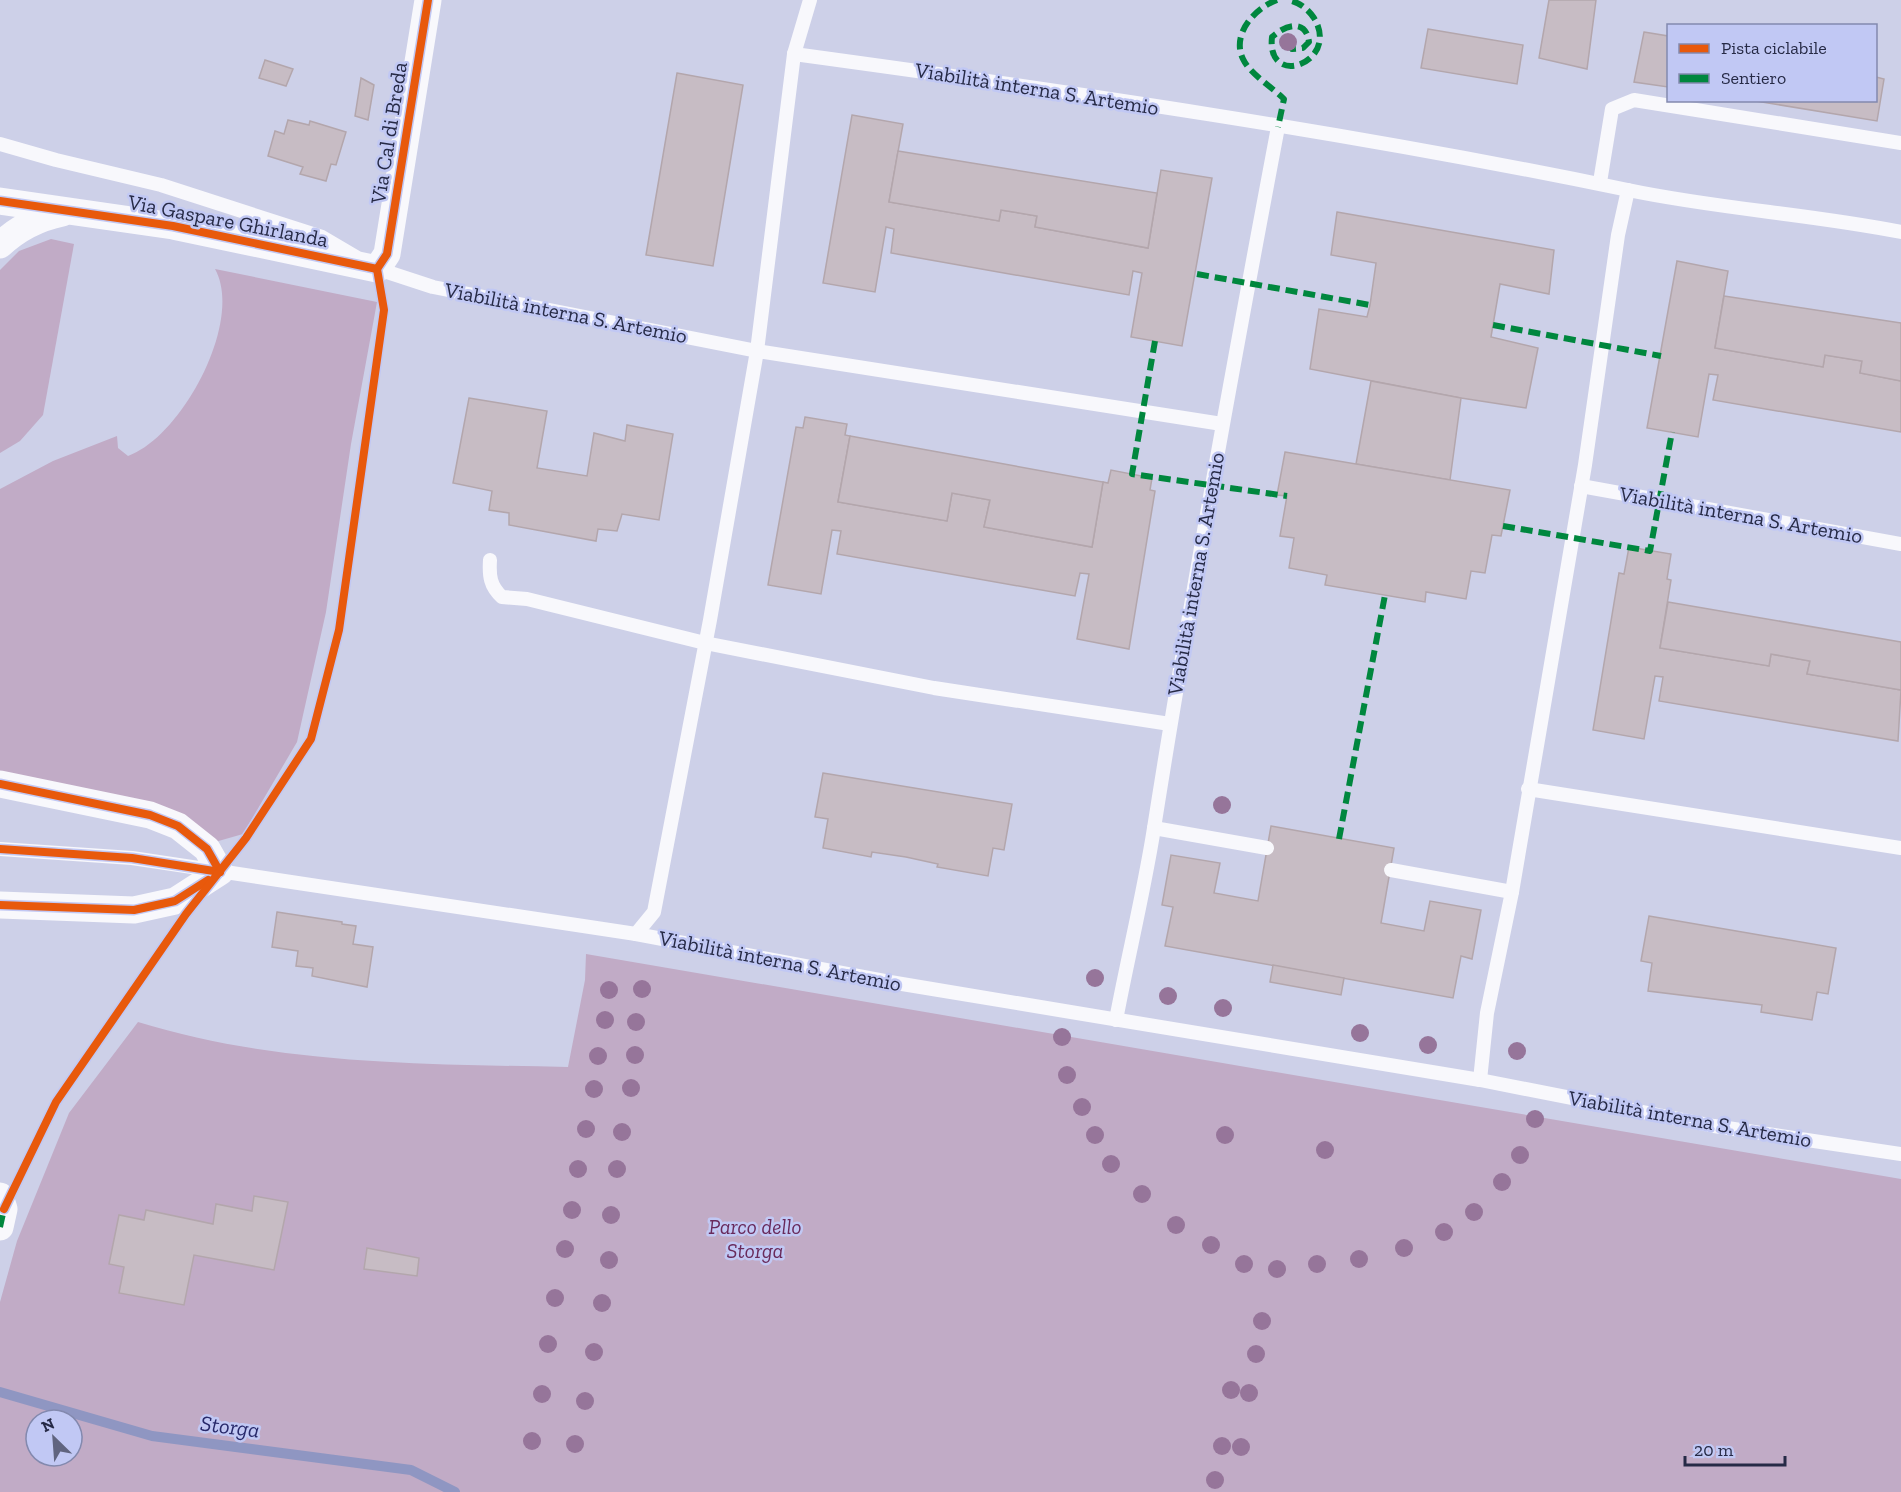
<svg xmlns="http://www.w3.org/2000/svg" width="1901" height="1492" viewBox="0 0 1901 1492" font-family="'Zilla Slab',serif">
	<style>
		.green { fill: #c1abc6; fill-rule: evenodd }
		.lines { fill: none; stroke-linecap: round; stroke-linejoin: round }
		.stream { stroke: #8f96c2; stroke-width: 10 }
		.building { fill: #c7bcc4; stroke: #b3a6ac; stroke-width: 1.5 }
		.lane { stroke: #f8f8fc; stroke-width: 14 }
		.street { stroke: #f8f8fc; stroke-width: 27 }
		.quiet { stroke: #00873e; stroke-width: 6; stroke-dasharray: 12 6; stroke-linecap: butt }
		.cycleway-casing { stroke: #c1c8f4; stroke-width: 11 }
		.cycleway { stroke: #e8590c; stroke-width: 8 }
		.tree { fill: #96759a }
		.labels { text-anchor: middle; stroke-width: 5; stroke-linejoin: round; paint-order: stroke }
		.street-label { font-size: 21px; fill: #262a46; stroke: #c1c8f4 }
		.park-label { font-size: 21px; font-style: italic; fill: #692a5b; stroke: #c1c8f4 }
		.water-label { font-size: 22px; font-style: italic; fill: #28296a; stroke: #c1c8f4 }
	</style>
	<rect width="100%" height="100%" fill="#cdd0e8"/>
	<g class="green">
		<path d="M51,239L74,244L43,415L20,441L0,453V270L19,251Z"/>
		<path d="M215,269L377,302L351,444L326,612L297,742L243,834L215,842L0,776V489L53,461L117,436L118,448L128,456C182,437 244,321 215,269Z"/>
		<path d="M586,954L1901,1179V1492H0V1302L17,1241L69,1113L138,1022C277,1065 424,1064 568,1067L585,980ZM36,1420H72V1456H36Z"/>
	</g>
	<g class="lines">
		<path class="stream" d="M0,1392L152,1436L411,1470L455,1492"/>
	</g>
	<g class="building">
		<path d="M1549,0H1596L1587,69L1539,58Z"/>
		<path d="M1428,29L1523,45L1517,84L1421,68Z"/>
		<path d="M1644,32L1668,36V87L1634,82Z"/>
		<path d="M265,60L293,69L286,86L259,78Z"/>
		<path d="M677,73L743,85L713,266L646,255Z"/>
		<path d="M1876,77L1884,79L1877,121L1750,100H1876Z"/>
		<path d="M361,78L374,85L368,120L355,116Z"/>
		<path d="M852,115L903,124L889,202L999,221L1001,210L1037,216L1035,227L1148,248L1161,170L1212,178L1182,346L1131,337L1142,273L1133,271L1129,295L891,253L894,229L886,227L875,292L823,283Z"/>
		<path d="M288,120L309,125L310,121L346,132L336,165L331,164L326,181L300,174L303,167L268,156L275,131L284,134Z"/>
		<path d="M898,151L1157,193L1148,248L1035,227L1037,216L1001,210L999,221L889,202Z"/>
		<path d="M1337,212L1554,250L1549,294L1500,284L1493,325L1491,337L1538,348L1526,408L1461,398L1310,369L1319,309L1367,317L1370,305L1376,263L1331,255Z"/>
		<path d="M1677,261L1728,271L1715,348L1823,367L1825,355L1862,361L1860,373L1901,381V432L1713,400L1718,375L1709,374L1698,437L1647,428Z"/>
		<path d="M1724,296L1901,323V381L1860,373L1862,361L1825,355L1823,367L1715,348Z"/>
		<path d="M1371,381L1461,398L1450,480L1356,464Z"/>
		<path d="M469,398L547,411L537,468L587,476L594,433L625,441L627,425L673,434L659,520L622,514L617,531L598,529L596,541L509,525V513L489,510L492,491L453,483Z"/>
		<path d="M805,417L847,424L845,435L850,436L838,502L947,521L952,493L990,500L984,527L1092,547L1103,482L1108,483L1111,470L1152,478L1150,490L1155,491L1129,649L1077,639L1089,574L1080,573L1075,596L837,554L841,531L832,530L821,594L768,585L796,427L803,428Z"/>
		<path d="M850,436L1103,482L1092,547L984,527L990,500L952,493L947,521L838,502Z"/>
		<path d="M1285,452L1510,490L1501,536L1492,535L1485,573L1471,571L1466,599L1426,592L1425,602L1325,585L1327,575L1289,568L1294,538L1280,536L1287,496L1277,495Z"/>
		<path d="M1629,547L1671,554L1667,579L1671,580L1660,648L1769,666L1771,654L1810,661L1807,674L1901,690L1898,741L1659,701L1663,677L1655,676L1644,739L1593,730L1619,573L1624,574Z"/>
		<path d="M1668,602L1901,642V690L1807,674L1810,661L1771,654L1769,666L1660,648Z"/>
		<path d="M823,773L1012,804L1004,850L993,848L988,876L937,867L938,864L906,857L872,852L871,857L823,848L828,819L815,817Z"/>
		<path d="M1271,826L1394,848L1381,923L1424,931L1430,901L1481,910L1472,959L1461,956L1453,998L1165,946L1173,907L1162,905L1171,855L1220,863L1214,893L1258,901Z"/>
		<path d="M277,912L342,922V924L356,926L353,944L373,947L367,987L312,976L313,968L296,966L298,951L272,947Z"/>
		<path d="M1649,916L1836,948L1828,994L1817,992L1812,1020L1761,1012L1762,1005L1648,991L1652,963L1641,961Z"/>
		<path d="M1273,965L1344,978L1341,995L1270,982Z"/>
		<path d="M254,1196L288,1202L274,1270L194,1255L184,1305L119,1293L124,1267L109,1264L119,1215L144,1220L146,1210L213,1224L216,1204L252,1211Z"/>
		<path d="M367,1248L419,1258L417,1276L364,1269Z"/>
	</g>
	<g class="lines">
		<g class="lane">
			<path d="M794,54L810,0"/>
			<path d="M0,144L56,160L161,185L322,237L356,257"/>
			<path d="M1600,182L1612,109L1634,100L1901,143"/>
			<path d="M375,268L433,287L757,351L1222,424"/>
			<path d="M1581,486L1901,544"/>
			<path d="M490,560C489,576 490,586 502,597L527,599L705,643L934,688L1170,724"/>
			<path d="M1528,789L1901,848"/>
			<path d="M1154,828L1267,848"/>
			<path d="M0,849L132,858L636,934L890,982L1480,1080L1714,1126L1901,1154"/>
			<path d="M1391,870L1512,892"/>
			<path d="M636,934L654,912L710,620L757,351L794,54C1073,92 1353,133 1628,190C1718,209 1811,214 1901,232"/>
			<path d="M1116,1020C1128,956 1144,892 1154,828C1191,593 1234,360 1278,127"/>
			<path d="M1480,1080L1487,1013L1512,892L1585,465L1618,235L1628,190"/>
		</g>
		<g class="street">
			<path d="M0,201L173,226L377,269L387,254L428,0"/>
			<path d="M0,245C18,228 38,218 62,213"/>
			<path d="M0,784L150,815L178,826L207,849L220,872L175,901L134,910L0,905"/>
			<path d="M0,1196L4,1209L0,1227"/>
		</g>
		<g class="quiet">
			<path d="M1277,0C1255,8 1231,34 1243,59C1250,74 1272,87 1284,99L1278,127"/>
			<path d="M1288,42L1292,49L1303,48L1309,42C1306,18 1285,25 1272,37C1266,90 1341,62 1314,18C1308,9 1299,2 1288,0"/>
			<path d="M1197,274L1370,305"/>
			<path d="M1493,325L1661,356"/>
			<path d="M1155,341L1132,474L1287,496"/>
			<path d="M1503,526L1650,551L1672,432"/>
			<path d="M1339,839L1385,595"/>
			<path d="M0,1227L4,1209"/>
		</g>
		<defs>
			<g id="cycleway">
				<path d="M0,201L173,226L377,269"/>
				<path d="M377,269L387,254L428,0"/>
				<path d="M0,784L150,815L178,826L207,849L220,872"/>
				<path d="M0,849L132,858L220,872"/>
				<path d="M0,905L134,910L175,901L208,880"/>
				<path d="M4,1209L56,1102L186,914L246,838L311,739L339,630L384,310L377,269"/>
			</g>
		</defs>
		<use href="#cycleway" class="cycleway-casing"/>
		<use href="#cycleway" class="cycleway"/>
	</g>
	<g class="tree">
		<circle cx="1288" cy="42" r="9"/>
		<circle cx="1222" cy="805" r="9"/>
		<circle cx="1095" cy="978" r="9"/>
		<circle cx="642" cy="989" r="9"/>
		<circle cx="609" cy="990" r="9"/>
		<circle cx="1168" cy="996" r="9"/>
		<circle cx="1223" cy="1008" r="9"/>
		<circle cx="605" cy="1020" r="9"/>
		<circle cx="636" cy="1022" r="9"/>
		<circle cx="1360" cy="1033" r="9"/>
		<circle cx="1062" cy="1037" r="9"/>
		<circle cx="1428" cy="1045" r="9"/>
		<circle cx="1517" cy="1051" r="9"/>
		<circle cx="635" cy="1055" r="9"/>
		<circle cx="598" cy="1056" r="9"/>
		<circle cx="1067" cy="1075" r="9"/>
		<circle cx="631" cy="1088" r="9"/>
		<circle cx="594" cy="1089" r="9"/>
		<circle cx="1082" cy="1107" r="9"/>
		<circle cx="1535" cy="1119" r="9"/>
		<circle cx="586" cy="1129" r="9"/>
		<circle cx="622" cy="1132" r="9"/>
		<circle cx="1095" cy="1135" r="9"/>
		<circle cx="1225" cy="1135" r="9"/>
		<circle cx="1325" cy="1150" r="9"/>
		<circle cx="1520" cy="1155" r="9"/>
		<circle cx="1111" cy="1164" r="9"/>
		<circle cx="578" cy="1169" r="9"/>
		<circle cx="617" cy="1169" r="9"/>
		<circle cx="1502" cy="1182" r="9"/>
		<circle cx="1142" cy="1194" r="9"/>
		<circle cx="572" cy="1210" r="9"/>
		<circle cx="1474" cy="1212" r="9"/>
		<circle cx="611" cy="1215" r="9"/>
		<circle cx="1176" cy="1225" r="9"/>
		<circle cx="1444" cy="1232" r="9"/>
		<circle cx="1211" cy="1245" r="9"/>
		<circle cx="1404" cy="1248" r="9"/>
		<circle cx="565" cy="1249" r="9"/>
		<circle cx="1359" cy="1259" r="9"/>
		<circle cx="609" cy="1260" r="9"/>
		<circle cx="1244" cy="1264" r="9"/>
		<circle cx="1317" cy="1264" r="9"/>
		<circle cx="1277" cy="1269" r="9"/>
		<circle cx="555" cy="1298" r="9"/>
		<circle cx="602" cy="1303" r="9"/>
		<circle cx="1262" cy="1321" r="9"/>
		<circle cx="548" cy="1344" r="9"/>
		<circle cx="594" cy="1352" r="9"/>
		<circle cx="1256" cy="1354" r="9"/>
		<circle cx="1231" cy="1390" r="9"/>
		<circle cx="1249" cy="1393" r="9"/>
		<circle cx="542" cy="1394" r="9"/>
		<circle cx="585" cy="1401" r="9"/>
		<circle cx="532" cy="1441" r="9"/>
		<circle cx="575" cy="1444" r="9"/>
		<circle cx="1222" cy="1446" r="9"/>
		<circle cx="1241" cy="1447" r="9"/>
		<circle cx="1215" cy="1480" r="9"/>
	</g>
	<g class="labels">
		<g class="street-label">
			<text transform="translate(1037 89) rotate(9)" y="7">Viabilità interna S. Artemio</text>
			<text transform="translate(389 133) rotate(-81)" y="7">Via Cal di Breda</text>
			<text transform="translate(228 221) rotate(11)" y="7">Via Gaspare Ghirlanda</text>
			<text transform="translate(566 313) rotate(11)" y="7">Viabilità interna S. Artemio</text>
			<text transform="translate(1741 515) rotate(10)" y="7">Viabilità interna S. Artemio</text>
			<text transform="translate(1196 574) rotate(-80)" y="7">Viabilità interna S. Artemio</text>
			<text transform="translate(780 961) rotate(11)" y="7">Viabilità interna S. Artemio</text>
			<text transform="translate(1690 1119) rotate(10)" y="7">Viabilità interna S. Artemio</text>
		</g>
		<g class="park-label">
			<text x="755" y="1234">Parco dello<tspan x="755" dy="24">Storga</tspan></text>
		</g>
		<g class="water-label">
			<text transform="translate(230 1426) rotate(7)" y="8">Storga</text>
		</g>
	</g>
	<rect x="1667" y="24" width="210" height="78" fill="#c1c8f4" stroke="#8389ae" stroke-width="1.5"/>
	<rect x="1679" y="44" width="30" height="9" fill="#e8590c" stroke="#8389ae" stroke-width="1.5"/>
	<text x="1721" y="54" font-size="18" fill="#262a46">Pista ciclabile</text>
	<rect x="1679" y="74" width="30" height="9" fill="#00873e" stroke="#8389ae" stroke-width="1.5"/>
	<text x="1721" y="84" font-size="18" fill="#262a46">Sentiero</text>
	<g transform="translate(54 1438) rotate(335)"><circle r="28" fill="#c1c8f4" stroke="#8389ae" stroke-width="1.5"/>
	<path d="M0-4.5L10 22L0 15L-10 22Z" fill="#60647f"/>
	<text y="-9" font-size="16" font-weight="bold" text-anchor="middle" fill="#262a46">N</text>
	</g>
	<path d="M1685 1456v9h100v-9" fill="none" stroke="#262a46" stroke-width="3"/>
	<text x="1694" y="1456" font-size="18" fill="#262a46" stroke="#c1c8f4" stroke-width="4.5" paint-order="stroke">20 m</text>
</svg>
